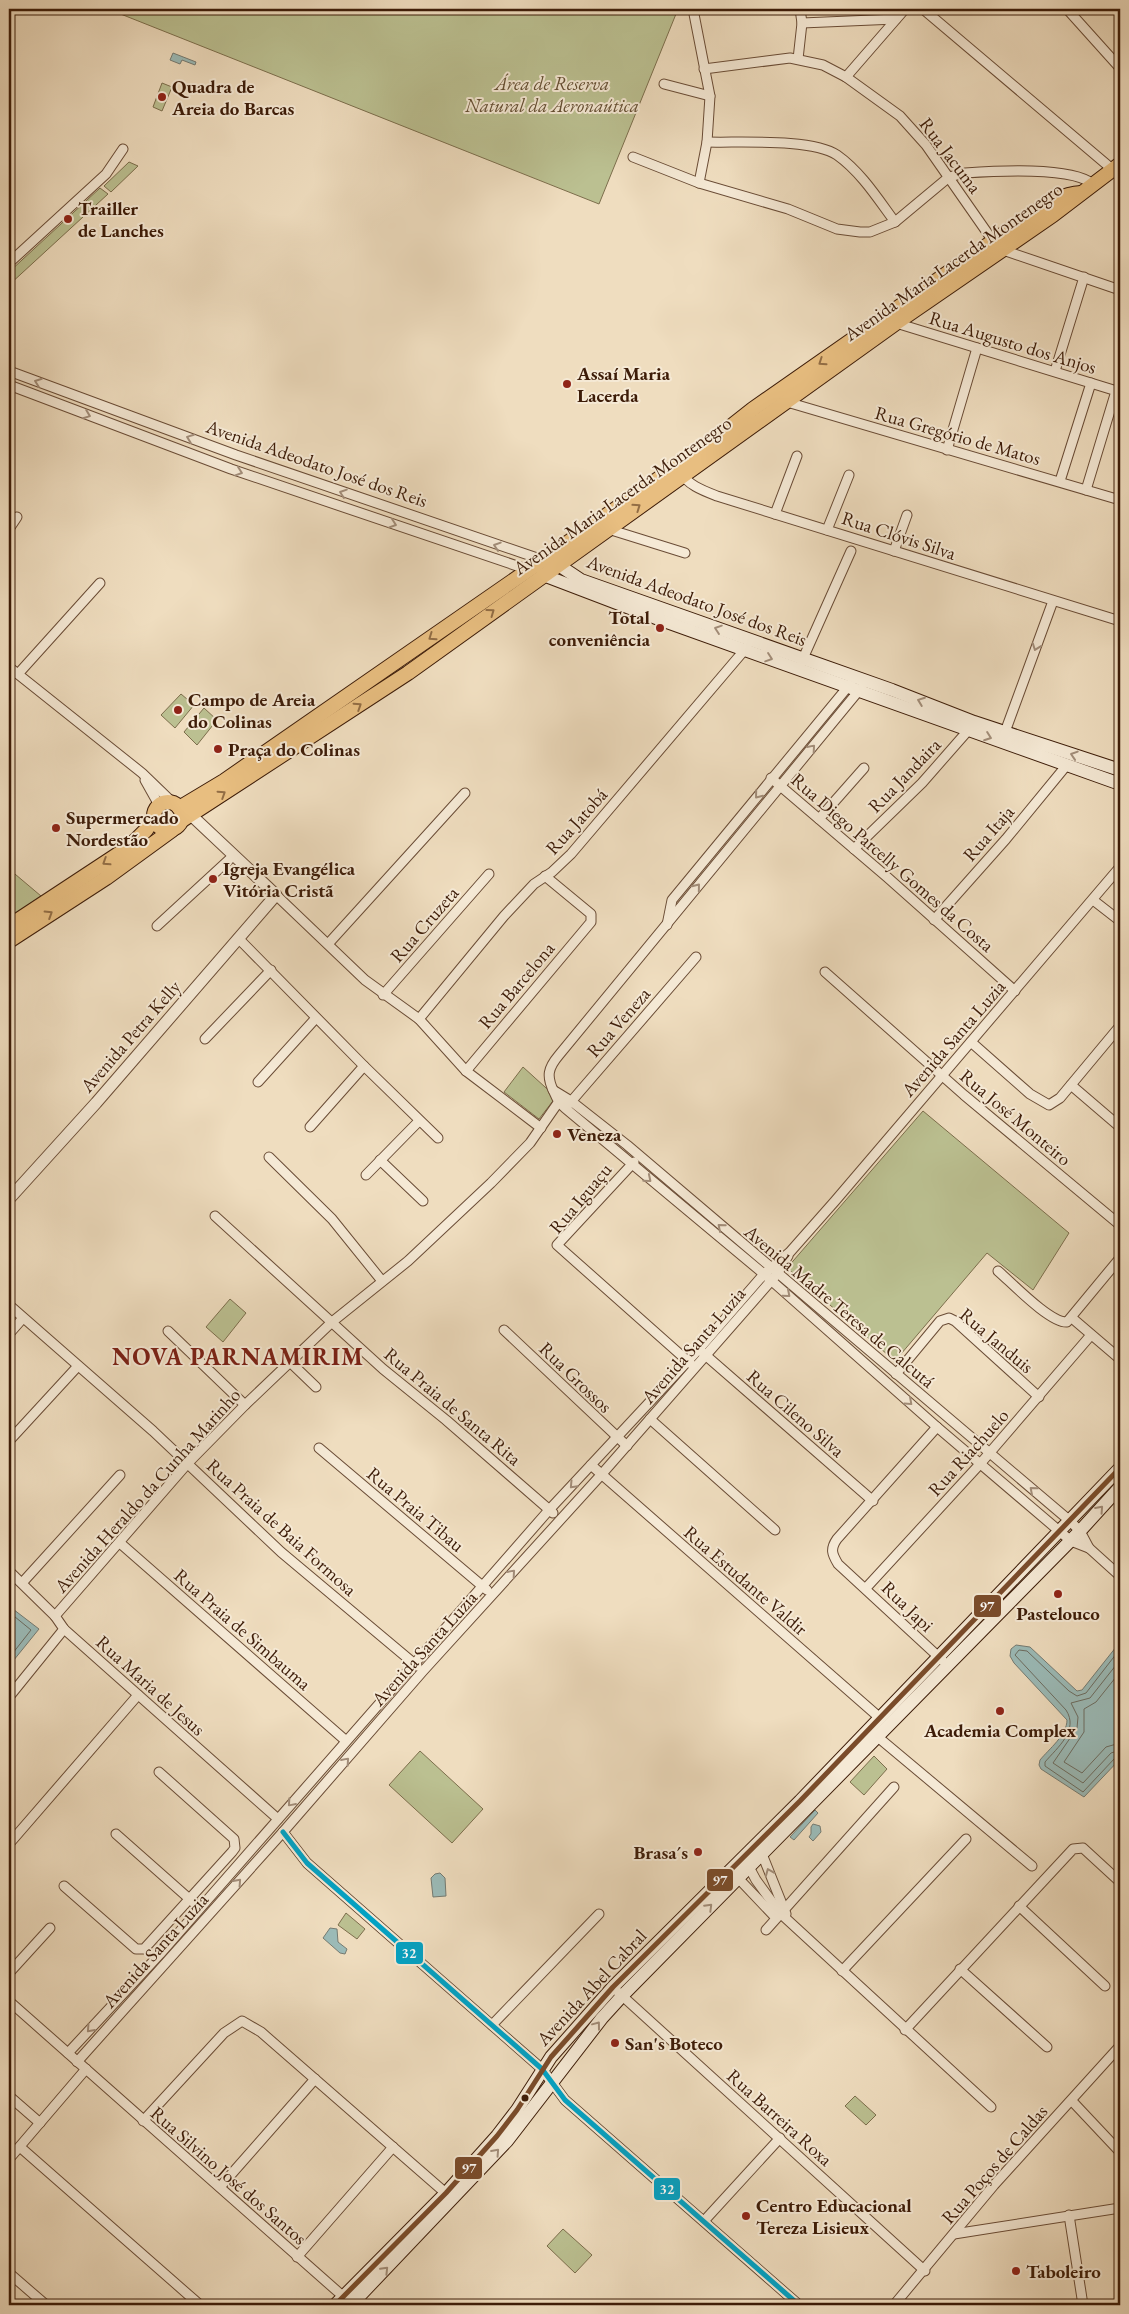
<svg xmlns="http://www.w3.org/2000/svg" width="1129" height="2314" viewBox="0 0 1129 2314" font-family="'EB Garamond',serif">
	<style>
		.green { fill: #bbc091; stroke: #7c6e4c }
		.water { fill: #9bbbb8; stroke: #757b72 }
		.lines { fill: none; stroke-linecap: round; stroke-linejoin: round }
		.shore { stroke: #6c6c60; stroke-width: 1 }
		.minor-casing { stroke: #6a4c36; stroke-width: 11 }
		.tertiary-casing { stroke: #6a4c36; stroke-width: 13 }
		.secondary-casing { stroke: #3d1c08; stroke-width: 14 }
		.primary-casing { stroke: #3d1c08; stroke-width: 16 }
		.minor { stroke: #f5e9d5; stroke-width: 9 }
		.tertiary { stroke: #f5e9d5; stroke-width: 11 }
		.secondary { stroke: #f5e9d5; stroke-width: 12 }
		.primary { stroke: #e8be80; stroke-width: 14 }
		.bus-1-casing { stroke: #f5e9d5; stroke-width: 9 }
		.bus-2-casing { stroke: #f5e9d5; stroke-width: 9 }
		.bus-1 { stroke: #03a2c4; stroke-width: 5 }
		.bus-2 { stroke: #7a4b2a; stroke-width: 5 }
		.oneway { stroke: #926d44 }
		.oneway2 { stroke: #a28d79 }
		.poi-dot { fill: #8f2418; stroke: #f5e9d5; stroke-width: 2 }
		.bus-dot { fill: #3d1c08; stroke: #f5e9d5; stroke-width: 2 }
		.labels { text-anchor: middle; stroke-width: 4; stroke-linejoin: round; paint-order: stroke }
		.park-label { font-size: 19px; font-style: italic; fill: #634d31; stroke: #f5e9d5 }
		.poi-label { font-size: 19px; font-weight: bold; fill: #3d1c08; stroke: #f5e9d5; text-anchor: start }
		.street-label { font-size: 19px; fill: #3d1c08; stroke: #f5e9d5 }
		.district-label { font-size: 24px; font-weight: bold; letter-spacing: 1px; fill: #7a1f14; stroke: #f5e9d5 }
		.line-badge { stroke: #f5e9d5; stroke-width: 2 }
		.badge-label { font-size: 14px; text-anchor: middle; font-weight: bold; fill: #fff }
	</style>
	<rect width="100%" height="100%" fill="#efddbf"/>
	<filter id="stains"><feTurbulence type="fractalNoise" baseFrequency=".004" numOctaves="4"/><feColorMatrix values="0 0 0 0 .2 0 0 0 0 .09 0 0 0 0 .02 0 0 0 .5 -.17"/></filter>
	<radialGradient id="worn" r=".72"><stop offset=".6" stop-color="#630" stop-opacity="0"/><stop offset="1" stop-color="#630" stop-opacity=".3"/></radialGradient>
	<g class="green">
		<path d="M108,9H678L599,204Z"/>
		<path d="M162,83L172,87L162,111L153,107Z"/>
		<path d="M129,162L138,166L111,192L104,186Z"/>
		<path d="M100,188L108,194L9,285V272Z"/>
		<path d="M181,694L194,705L175,728L161,715Z"/>
		<path d="M204,708L217,720L197,745L184,732Z"/>
		<path d="M9,869L41,896L9,918Z"/>
		<path d="M523,1067L556,1097L539,1119L504,1092Z"/>
		<path d="M923,1111L1069,1233L1033,1290L987,1253L895,1361L787,1268Z"/>
		<path d="M230,1299L246,1313L223,1342L206,1327Z"/>
		<path d="M420,1751L483,1809L452,1843L389,1785Z"/>
		<path d="M874,1756L887,1769L864,1795L850,1782Z"/>
		<path d="M346,1913L365,1929L357,1939L338,1925Z"/>
		<path d="M855,2096L876,2115L866,2125L845,2106Z"/>
		<path d="M563,2229L592,2255L575,2273L547,2246Z"/>
	</g>
	<g class="water">
		<path d="M173,53L196,62L195,65L182,60L180,64L170,60Z"/>
		<path d="M9,1606L39,1629L9,1666Z"/>
		<path d="M1120,1642V1759L1084,1797L1041,1769L1039,1765L1040,1760C1049,1749 1067,1735 1067,1720L1014,1663L1010,1656L1011,1649L1016,1645L1030,1647L1077,1691L1082,1690Z"/>
		<path d="M815,1810L818,1813L794,1840L790,1837Z"/>
		<path d="M813,1824L820,1826L821,1832L813,1841L809,1837L811,1834V1827Z"/>
		<path d="M440,1873L445,1878L446,1896L433,1897L431,1878L435,1874Z"/>
		<path d="M330,1928L337,1929L338,1942L347,1949L345,1954L340,1953L323,1938Z"/>
	</g>
	<g class="lines">
		<g class="shore">
			<path d="M9,1612L31,1630L9,1658"/>
			<path d="M1120,1649L1086,1693L1077,1696L1069,1691L1027,1651L1019,1650L1015,1655L1066,1710C1079,1730 1058,1747 1045,1762V1766L1083,1792L1115,1758L1120,1756"/>
			<path d="M1120,1660L1090,1698L1071,1703L1078,1717L1077,1728L1053,1763L1083,1783L1111,1753L1120,1750"/>
			<path d="M1120,1672L1096,1702L1084,1709V1732L1064,1762L1082,1773L1106,1747L1120,1743"/>
		</g>
		<defs>
			<g id="minor">
				<path d="M693,9L710,96L707,142L699,183"/>
				<path d="M923,9L1112,169"/>
				<path d="M1067,9L1120,68"/>
				<path d="M802,23L896,19"/>
				<path d="M798,59L802,23L800,9"/>
				<path d="M704,69L790,58L823,65L846,77L900,116L926,145L993,241"/>
				<path d="M846,77L905,9"/>
				<path d="M664,84L710,96"/>
				<path d="M707,142C739,143 812,138 837,155C861,172 878,199 895,222"/>
				<path d="M633,157L699,183L788,209L837,229L860,232H870L895,222L949,177L965,173C995,171 1070,166 1093,184"/>
				<path d="M1003,250L1120,290"/>
				<path d="M9,263L106,174L123,149"/>
				<path d="M896,323L1120,392"/>
				<path d="M9,371L236,455L543,560"/>
				<path d="M1055,371L1084,277"/>
				<path d="M9,385L231,469L529,570"/>
				<path d="M787,402L1120,500"/>
				<path d="M947,450L977,348"/>
				<path d="M681,472C687,485 704,491 717,496L1120,621"/>
				<path d="M1060,481L1091,383"/>
				<path d="M1086,490L1116,391"/>
				<path d="M775,514L797,456"/>
				<path d="M9,529L17,517"/>
				<path d="M608,529L685,553"/>
				<path d="M827,530L849,475"/>
				<path d="M894,551L907,515"/>
				<path d="M801,663L851,551"/>
				<path d="M9,667L142,773L172,802"/>
				<path d="M18,674L100,583"/>
				<path d="M861,688L559,1055C548,1068 546,1076 554,1092C557,1099 559,1103 565,1108L764,1274L937,1427L1071,1541L1089,1548"/>
				<path d="M1005,732L1053,601"/>
				<path d="M771,778L887,877L1015,991"/>
				<path d="M145,780L159,805"/>
				<path d="M819,819L864,768"/>
				<path d="M854,849L922,783L972,726"/>
				<path d="M276,895L365,980L419,1019L466,1071L541,1128"/>
				<path d="M1093,900L1120,921"/>
				<path d="M934,920L1006,839L1066,766"/>
				<path d="M667,925L672,900L851,683"/>
				<path d="M157,926L233,856"/>
				<path d="M238,938L364,1066L438,1138"/>
				<path d="M328,944L465,793"/>
				<path d="M825,972L964,1095L1120,1225"/>
				<path d="M383,995L489,874"/>
				<path d="M419,1019L504,916L534,884L552,872L571,854L747,647"/>
				<path d="M205,1039L271,970"/>
				<path d="M971,1042L1030,1094L1049,1105L1060,1098L1120,1026"/>
				<path d="M466,1071L591,922V914L545,876"/>
				<path d="M258,1082L316,1018"/>
				<path d="M1071,1085L1120,1127"/>
				<path d="M553,1090L571,1101L627,1145L1070,1521L1080,1531L1089,1548L1120,1576"/>
				<path d="M569,1104L696,957"/>
				<path d="M310,1127L364,1066"/>
				<path d="M269,1157L332,1219L382,1281"/>
				<path d="M380,1160L423,1201"/>
				<path d="M634,1162L557,1245L691,1364"/>
				<path d="M366,1175L419,1121"/>
				<path d="M215,1216L383,1369L446,1420L553,1513"/>
				<path d="M998,1271C1012,1283 1050,1323 1067,1322L1120,1258"/>
				<path d="M9,1305L153,1431L281,1552L417,1666"/>
				<path d="M1072,1318L1120,1359"/>
				<path d="M504,1330L627,1446"/>
				<path d="M168,1331L245,1405"/>
				<path d="M9,1334L23,1318"/>
				<path d="M703,1353L873,1501"/>
				<path d="M290,1362L316,1387"/>
				<path d="M896,1374L940,1321L949,1318L955,1321L1039,1397"/>
				<path d="M650,1419L775,1530"/>
				<path d="M937,1427L837,1539C830,1549 832,1554 838,1564L942,1660"/>
				<path d="M9,1441L78,1366"/>
				<path d="M319,1448L487,1590"/>
				<path d="M591,1465L880,1718"/>
				<path d="M120,1543L345,1740"/>
				<path d="M9,1571L55,1616L64,1629L278,1819"/>
				<path d="M22,1583L120,1475"/>
				<path d="M866,1588L980,1464L1091,1335"/>
				<path d="M55,1616L188,1463L245,1405L332,1322L408,1261L491,1183L530,1143L562,1097"/>
				<path d="M9,1697L64,1629"/>
				<path d="M873,1733L1032,1866"/>
				<path d="M283,1832L307,1863L542,2069L565,2100L799,2305"/>
				<path d="M116,1834L194,1903"/>
				<path d="M9,1844L138,1695"/>
				<path d="M762,1854L786,1914"/>
				<path d="M749,1867L756,1880L780,1913L991,2107"/>
				<path d="M738,1878L776,1918"/>
				<path d="M64,1886L136,1949H144L232,1852L235,1848L234,1839L159,1772"/>
				<path d="M1019,1906L1105,1986"/>
				<path d="M766,1930L894,1787"/>
				<path d="M960,1969L1047,2047"/>
				<path d="M842,1971L966,1839"/>
				<path d="M9,1973L50,1928"/>
				<path d="M618,1992L925,2271"/>
				<path d="M9,2001L346,2299"/>
				<path d="M492,2025L599,1914"/>
				<path d="M905,2030L1073,1849L1083,1848L1120,1882"/>
				<path d="M68,2053L160,1954L549,1510L699,1349L764,1274L790,1252L835,1201L1120,867"/>
				<path d="M77,2062L283,1832L423,1671L601,1475L777,1274L788,1256"/>
				<path d="M9,2096L40,2123"/>
				<path d="M1072,2101L1120,2152"/>
				<path d="M143,2121L224,2033L242,2021L261,2032L449,2196"/>
				<path d="M20,2147L200,2305"/>
				<path d="M9,2159L86,2069"/>
				<path d="M220,2187L315,2079"/>
				<path d="M1069,2215L1083,2305"/>
				<path d="M704,2221L780,2138"/>
				<path d="M954,2234L1120,2208"/>
				<path d="M297,2257L393,2147"/>
				<path d="M9,2273L46,2305"/>
				<path d="M894,2305L994,2185L1120,2046"/>
			</g>
			<path id="tertiary" d="M9,1199L96,1103L276,895L191,815"/>
			<g id="secondary">
				<path d="M551,562L557,564L581,580L892,690L974,722L1120,770"/>
				<path d="M543,575L661,620L1120,784"/>
				<path d="M335,2305L446,2193L497,2136L517,2110L551,2057L613,1987L800,1801L1120,1468"/>
				<path d="M351,2305L507,2141L602,2018L622,1996L1080,1531L1120,1487"/>
			</g>
			<g id="primary">
				<circle cx="168" cy="816" r="14"/>
				<path d="M179,808L224,781L543,560L715,439L753,409L1022,221C1041,209 1058,194 1081,193"/>
				<path d="M181,821L408,673L896,323L1053,215L1120,164"/>
				<path d="M9,926L129,847L146,830L154,818"/>
				<path d="M9,941L106,878L172,830"/>
			</g>
		</defs>
		<use href="#minor" class="minor-casing"/>
		<use href="#tertiary" class="tertiary-casing"/>
		<use href="#secondary" class="secondary-casing"/>
		<use href="#primary" class="primary-casing"/>
		<use href="#minor" class="minor"/>
		<use href="#tertiary" class="tertiary"/>
		<use href="#secondary" class="secondary"/>
		<use href="#primary" class="primary"/>
		<defs>
			<path id="bus-1" d="M283,1832L307,1863L542,2069L565,2100L799,2305"/>
			<path id="bus-2" d="M335,2305L446,2193L497,2136L517,2110L551,2057L613,1987L800,1801L1120,1468"/>
		</defs>
		<use href="#bus-1" class="bus-1-casing"/>
		<use href="#bus-2" class="bus-2-casing"/>
		<use href="#bus-1" class="bus-1"/>
		<use href="#bus-2" class="bus-2"/>
	</g>
	<defs><path id="oneway-chevron" d="M-2-3.5L2.5 0L-2 3.5" fill="none" stroke-width="1.6" stroke-linecap="round" stroke-linejoin="round" transform="scale(1.25)"/></defs>
	<g class="oneway">
		<use href="#oneway-chevron" transform="translate(822 362) rotate(146)"/>
		<use href="#oneway-chevron" transform="translate(637 507) rotate(-35)"/>
		<use href="#oneway-chevron" transform="translate(491 612) rotate(-36)"/>
		<use href="#oneway-chevron" transform="translate(432 637) rotate(145)"/>
		<use href="#oneway-chevron" transform="translate(358 706) rotate(-33)"/>
		<use href="#oneway-chevron" transform="translate(222 794) rotate(-33)"/>
		<use href="#oneway-chevron" transform="translate(106 862) rotate(147)"/>
		<use href="#oneway-chevron" transform="translate(49 914) rotate(-32)"/>
	</g>
	<g class="oneway2">
		<use href="#oneway-chevron" transform="translate(38 382) rotate(-160)"/>
		<use href="#oneway-chevron" transform="translate(87 415) rotate(21)"/>
		<use href="#oneway-chevron" transform="translate(190 438) rotate(-159)"/>
		<use href="#oneway-chevron" transform="translate(239 472) rotate(19)"/>
		<use href="#oneway-chevron" transform="translate(343 493) rotate(-161)"/>
		<use href="#oneway-chevron" transform="translate(393 524) rotate(19)"/>
		<use href="#oneway-chevron" transform="translate(497 546) rotate(-162)"/>
		<use href="#oneway-chevron" transform="translate(718 629) rotate(-161)"/>
		<use href="#oneway-chevron" transform="translate(1036 647) rotate(110)"/>
		<use href="#oneway-chevron" transform="translate(769 658) rotate(19)"/>
		<use href="#oneway-chevron" transform="translate(921 701) rotate(-159)"/>
		<use href="#oneway-chevron" transform="translate(988 737) rotate(20)"/>
		<use href="#oneway-chevron" transform="translate(812 748) rotate(-49)"/>
		<use href="#oneway-chevron" transform="translate(1074 755) rotate(-162)"/>
		<use href="#oneway-chevron" transform="translate(758 795) rotate(129)"/>
		<use href="#oneway-chevron" transform="translate(697 887) rotate(-51)"/>
		<use href="#oneway-chevron" transform="translate(648 1179) rotate(40)"/>
		<use href="#oneway-chevron" transform="translate(721 1227) rotate(-140)"/>
		<use href="#oneway-chevron" transform="translate(787 1294) rotate(41)"/>
		<use href="#oneway-chevron" transform="translate(909 1402) rotate(42)"/>
		<use href="#oneway-chevron" transform="translate(573 1485) rotate(133)"/>
		<use href="#oneway-chevron" transform="translate(1033 1490) rotate(-139)"/>
		<use href="#oneway-chevron" transform="translate(1100 1509) rotate(-48)"/>
		<use href="#oneway-chevron" transform="translate(512 1573) rotate(-49)"/>
		<use href="#oneway-chevron" transform="translate(346 1761) rotate(-49)"/>
		<use href="#oneway-chevron" transform="translate(291 1803) rotate(131)"/>
		<use href="#oneway-chevron" transform="translate(769 1872) rotate(-112)"/>
		<use href="#oneway-chevron" transform="translate(238 1882) rotate(-48)"/>
		<use href="#oneway-chevron" transform="translate(709 1907) rotate(-45)"/>
		<use href="#oneway-chevron" transform="translate(597 2025) rotate(-53)"/>
		<use href="#oneway-chevron" transform="translate(90 2029) rotate(132)"/>
		<use href="#oneway-chevron" transform="translate(496 2152) rotate(-48)"/>
		<use href="#oneway-chevron" transform="translate(385 2270) rotate(-46)"/>
	</g>
	<g class="poi-dot">
		<circle cx="162" cy="97" r="5"/>
		<circle cx="68" cy="219" r="5"/>
		<circle cx="567" cy="384" r="5"/>
		<circle cx="660" cy="628" r="5"/>
		<circle cx="178" cy="710" r="5"/>
		<circle cx="218" cy="749" r="5"/>
		<circle cx="56" cy="828" r="5"/>
		<circle cx="213" cy="879" r="5"/>
		<circle cx="557" cy="1134" r="5"/>
		<circle cx="1058" cy="1594" r="5"/>
		<circle cx="1000" cy="1711" r="5"/>
		<circle cx="698" cy="1852" r="5"/>
		<circle cx="615" cy="2043" r="5"/>
		<circle cx="746" cy="2216" r="5"/>
		<circle cx="1016" cy="2271" r="5"/>
	</g>
	<circle class="bus-dot" cx="525" cy="2098" r="4.5"/>
	<g class="labels">
		<g class="park-label">
			<text x="552" y="90">Área de Reserva<tspan x="552" dy="22">Natural da Aeronaútica</tspan></text>
		</g>
		<g class="poi-label">
			<text x="172" y="93">Quadra de<tspan x="172" dy="22">Areia do Barcas</tspan></text>
			<text x="78" y="215">Trailler<tspan x="78" dy="22">de Lanches</tspan></text>
			<text x="577" y="380">Assaí Maria<tspan x="577" dy="22">Lacerda</tspan></text>
			<text x="650" y="624" text-anchor="end">Total<tspan x="650" dy="22">conveniência</tspan></text>
			<text x="188" y="706">Campo de Areia<tspan x="188" dy="22">do Colinas</tspan></text>
			<text x="228" y="756">Praça do Colinas</text>
			<text x="66" y="824">Supermercado<tspan x="66" dy="22">Nordestão</tspan></text>
			<text x="223" y="875">Igreja Evangélica<tspan x="223" dy="22">Vitória Cristã</tspan></text>
			<text x="567" y="1141">Veneza</text>
			<text x="1058" y="1620" text-anchor="middle">Pastelouco</text>
			<text x="1000" y="1737" text-anchor="middle">Academia Complex</text>
			<text x="688" y="1859" text-anchor="end">Brasa´s</text>
			<text x="625" y="2050">San's Boteco</text>
			<text x="756" y="2212">Centro Educacional<tspan x="756" dy="22">Tereza Lisieux</tspan></text>
			<text x="1026" y="2278">Taboleiro</text>
		</g>
		<g class="street-label">
			<text transform="translate(951 155) rotate(53)" y="7">Rua Jacuma</text>
			<text transform="translate(953 261) rotate(-35)" y="7">Avenida Maria Lacerda Montenegro</text>
			<text transform="translate(1013 342) rotate(17)" y="7">Rua Augusto dos Anjos</text>
			<text transform="translate(958 435) rotate(16)" y="7">Rua Gregório de Matos</text>
			<text transform="translate(317 463) rotate(19)" y="7">Avenida Adeodato José dos Reis</text>
			<text transform="translate(622 495) rotate(-35)" y="7">Avenida Maria Lacerda Montenegro</text>
			<text transform="translate(899 535) rotate(18)" y="7">Rua Clóvis Silva</text>
			<text transform="translate(697 600) rotate(20)" y="7">Avenida Adeodato José dos Reis</text>
			<text transform="translate(904 775) rotate(-46)" y="7">Rua Jandaira</text>
			<text transform="translate(576 821) rotate(-48)" y="7">Rua Jatobá</text>
			<text transform="translate(988 833) rotate(-49)" y="7">Rua Itaja</text>
			<text transform="translate(893 862) rotate(41)" y="7">Rua Diego Parcelly Gomes da Costa</text>
			<text transform="translate(424 924) rotate(-49)" y="7">Rua Cruzeta</text>
			<text transform="translate(516 985) rotate(-50)" y="7">Rua Barcelona</text>
			<text transform="translate(618 1022) rotate(-49)" y="7">Rua Veneza</text>
			<text transform="translate(130 1036) rotate(-49)" y="7">Avenida Petra Kelly</text>
			<text transform="translate(953 1038) rotate(-49)" y="7">Avenida Santa Luzia</text>
			<text transform="translate(1016 1117) rotate(40)" y="7">Rua José Monteiro</text>
			<text transform="translate(580 1198) rotate(-50)" y="7">Rua Iguaçu</text>
			<text transform="translate(840 1306) rotate(40)" y="7">Avenida Madre Teresa de Calcutá</text>
			<text transform="translate(997 1340) rotate(40)" y="7">Rua Janduis</text>
			<text transform="translate(693 1345) rotate(-49)" y="7">Avenida Santa Luzia</text>
			<text transform="translate(576 1377) rotate(44)" y="7">Rua Grossos</text>
			<text transform="translate(453 1406) rotate(40)" y="7">Rua Praia de Santa Rita</text>
			<text transform="translate(796 1413) rotate(41)" y="7">Rua Cileno Silva</text>
			<text transform="translate(968 1452) rotate(-48)" y="7">Rua Riachuelo</text>
			<text transform="translate(147 1490) rotate(-48)" y="7">Avenida Heraldo da Cunha Marinho</text>
			<text transform="translate(416 1509) rotate(40)" y="7">Rua Praia Tibau</text>
			<text transform="translate(282 1527) rotate(42)" y="7">Rua Praia de Baia Formosa</text>
			<text transform="translate(746 1580) rotate(41)" y="7">Rua Estudante Valdir</text>
			<text transform="translate(908 1606) rotate(44)" y="7">Rua Japi</text>
			<text transform="translate(243 1629) rotate(41)" y="7">Rua Praia de Simbauma</text>
			<text transform="translate(424 1648) rotate(-48)" y="7">Avenida Santa Luzia</text>
			<text transform="translate(151 1685) rotate(42)" y="7">Rua Maria de Jesus</text>
			<text transform="translate(155 1950) rotate(-48)" y="7">Avenida Santa Luzia</text>
			<text transform="translate(591 1987) rotate(-47)" y="7">Avenida Abel Cabral</text>
			<text transform="translate(780 2117) rotate(42)" y="7">Rua Barreira Roxa</text>
			<text transform="translate(994 2164) rotate(-49)" y="7">Rua Poços de Caldas</text>
			<text transform="translate(229 2175) rotate(41)" y="7">Rua Silvino José dos Santos</text>
		</g>
		<g class="district-label">
			<text x="238" y="1365">NOVA PARNAMIRIM</text>
		</g>
	</g>
	<g class="line-badge">
		<rect x="973" y="1594" width="29" height="24" rx="5" fill="#7a4b2a"/>
		<rect x="706" y="1868" width="28" height="24" rx="5" fill="#7a4b2a"/>
		<rect x="395" y="1941" width="29" height="24" rx="5" fill="#03a2c4"/>
		<rect x="454" y="2156" width="29" height="24" rx="5" fill="#7a4b2a"/>
		<rect x="653" y="2177" width="28" height="24" rx="5" fill="#03a2c4"/>
	</g>
	<g class="badge-label">
		<text x="987" y="1611">97</text>
		<text x="720" y="1885">97</text>
		<text x="409" y="1958">32</text>
		<text x="469" y="2173">97</text>
		<text x="667" y="2194">32</text>
	</g>
	<rect width="1129" height="2314" fill="none" stroke="#efddbf" stroke-width="30"/>
	<rect x="10" y="10" width="1109" height="2294" fill="none" stroke="#3d1c08" stroke-width="2.5"/>
	<rect x="15" y="15" width="1099" height="2284" fill="none" stroke="#3d1c08"/>
	<rect width="100%" height="100%" filter="url(#stains)"/>
	<rect width="100%" height="100%" fill="url(#worn)"/>
</svg>
